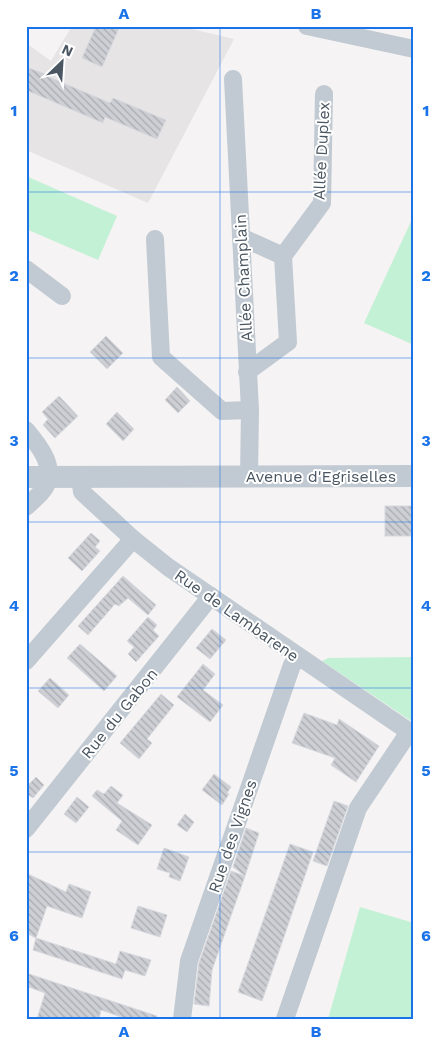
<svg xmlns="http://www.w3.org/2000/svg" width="440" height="1045" viewBox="0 0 440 1045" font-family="'Work Sans',sans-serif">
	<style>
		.education { fill: #e6e4e5 }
		.grass { fill: #c3f1d5 }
		.building { fill: url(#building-back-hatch); stroke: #d7d9de }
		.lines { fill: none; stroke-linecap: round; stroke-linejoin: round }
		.minor { stroke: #c1cad2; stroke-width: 18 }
		.tertiary { stroke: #c1cad2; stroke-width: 22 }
		.grid { fill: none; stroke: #1a73e8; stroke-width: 1; stroke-opacity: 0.55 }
		.labels { text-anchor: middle; stroke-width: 4; stroke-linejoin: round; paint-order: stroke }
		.street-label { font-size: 16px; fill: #4a5661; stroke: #fff }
		.neatline { fill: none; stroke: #1a73e8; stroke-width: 2 }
		.grid-label { font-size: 16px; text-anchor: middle; font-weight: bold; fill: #1a73e8 }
	</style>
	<defs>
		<pattern id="building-back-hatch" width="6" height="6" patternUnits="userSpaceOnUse" patternTransform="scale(1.25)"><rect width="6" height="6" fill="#cdcfd5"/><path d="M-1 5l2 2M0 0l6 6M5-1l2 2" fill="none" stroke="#a8abb0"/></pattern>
	</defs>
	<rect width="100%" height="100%" fill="#f5f3f3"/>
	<path class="education" d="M72,26H179L234,39L148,203L26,150V43L51,61Z"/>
	<g class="grass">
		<path d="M26,176L117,216L98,260L26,229Z"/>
		<path d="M414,215V345L364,323Z"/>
		<path d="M414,657V723L322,661L328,658Z"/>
		<path d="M360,907L414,923V1019H328Z"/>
	</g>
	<g class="building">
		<path d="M96,26H120L102,67L82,58Z"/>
		<path d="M26,67L48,75L47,76L110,103L113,98L166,120L157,139L105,117L103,123L26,90Z"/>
		<path d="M106,336L123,353L107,369L90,352Z"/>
		<path d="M177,387L190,401L178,413L165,400Z"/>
		<path d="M59,396L78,416L55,438L43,425L48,419L42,412Z"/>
		<path d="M117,412L134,429L123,441L106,424Z"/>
		<rect x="385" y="506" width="29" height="30"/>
		<path d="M91,533L100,541L95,547L100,551L82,571L68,558Z"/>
		<path d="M123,576L156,605L148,615L128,598L119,606L115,604L88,635L78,626Z"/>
		<path d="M148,617L157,625L153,630L159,636L136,662L128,654L134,647L127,641Z"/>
		<path d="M212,629L226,640L210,659L196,648Z"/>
		<path d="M80,644L117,676L104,691L67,658Z"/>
		<path d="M203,664L215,674L203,690L223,705L210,722L177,697Z"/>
		<path d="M50,678L69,695L58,708L38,691Z"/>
		<path d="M161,694L174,705L147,739L152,743L139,759L120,743Z"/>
		<path d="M304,713L337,725L339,719L379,746L356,782L331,765L335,758L292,743Z"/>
		<path d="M214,774L231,787L227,793L229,794L222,805L202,790Z"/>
		<path d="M36,777L44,785L33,798L26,793V787Z"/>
		<path d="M111,786L123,795L117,803L152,825L138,845L116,830L122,821L92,796L97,790L104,794Z"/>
		<path d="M77,797L89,807L76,823L64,814Z"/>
		<path d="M334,801L348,806L327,866L313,861Z"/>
		<path d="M185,814L194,822L187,832L177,825Z"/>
		<path d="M246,828L259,833L245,876L233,867Z"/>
		<path d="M290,844L313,852L262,1001L238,992Z"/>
		<path d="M164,848L189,857L180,881L169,877L170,873L157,869Z"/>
		<path d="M231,871L245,876L212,970L209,1006L194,1004L199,963Z"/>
		<path d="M26,873L66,892L69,884L91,892L82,918L47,906L36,938L26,933Z"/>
		<path d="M138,906L167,915L160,937L131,928Z"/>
		<path d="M36,938L116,964L120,951L151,960L145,976L125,970L122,979L33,950Z"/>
		<path d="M26,973L157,1016V1019H127L101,1010L99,1019H37L45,993L26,986Z"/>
	</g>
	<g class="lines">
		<g class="minor">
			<path d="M307,26L414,49"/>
			<path d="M233,79L250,410L249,477"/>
			<path d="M241,237L283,256L288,342L247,372"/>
			<path d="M155,239L161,357L222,411L250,410"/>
			<path d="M283,256L322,203L324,94"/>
			<path d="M26,269L62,296"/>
			<path d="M26,430C37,443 55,465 47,483C44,492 33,500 26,507"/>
			<path d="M80,476L82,492L133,539L168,567L414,735"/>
			<path d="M26,661L133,539"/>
			<path d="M26,829L211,596"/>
			<path d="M182,1019L189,961L292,665L298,657"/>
			<path d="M285,1019L358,808L409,732"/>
		</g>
		<path class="tertiary" d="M26,477L414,476"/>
	</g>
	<path class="grid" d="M220,26V1019M26,192H414M26,358H414M26,522H414M26,688H414M26,852H414"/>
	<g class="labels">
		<g class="street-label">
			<text transform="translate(321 151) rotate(-87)" y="6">Allée Duplex</text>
			<text transform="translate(243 278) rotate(-93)" y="6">Allée Champlain</text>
			<text x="321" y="482">Avenue d'Egriselles</text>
			<text transform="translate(237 615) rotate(35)" y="6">Rue de Lambarene</text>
			<text transform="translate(119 713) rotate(-51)" y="6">Rue du Gabon</text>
			<text transform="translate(232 836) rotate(-71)" y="6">Rue des Vignes</text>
		</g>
	</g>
	<rect width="440" height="1045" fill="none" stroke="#ffffff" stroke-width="55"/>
	<g transform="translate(62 62) rotate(25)" stroke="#ffffff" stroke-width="4" paint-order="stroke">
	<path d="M0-4L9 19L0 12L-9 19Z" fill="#4a5661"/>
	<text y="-8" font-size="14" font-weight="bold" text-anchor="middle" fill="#4a5661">N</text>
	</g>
	<rect x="28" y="28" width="384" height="990" class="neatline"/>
	<g class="grid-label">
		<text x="124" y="19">A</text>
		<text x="316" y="19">B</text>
		<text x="14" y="116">1</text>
		<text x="426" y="116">1</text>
		<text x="14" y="281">2</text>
		<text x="426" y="281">2</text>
		<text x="14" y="446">3</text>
		<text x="426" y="446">3</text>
		<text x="14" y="611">4</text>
		<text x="426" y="611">4</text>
		<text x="14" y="776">5</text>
		<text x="426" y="776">5</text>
		<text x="14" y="941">6</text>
		<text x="426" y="941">6</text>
		<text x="124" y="1037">A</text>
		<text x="316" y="1037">B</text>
	</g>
</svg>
